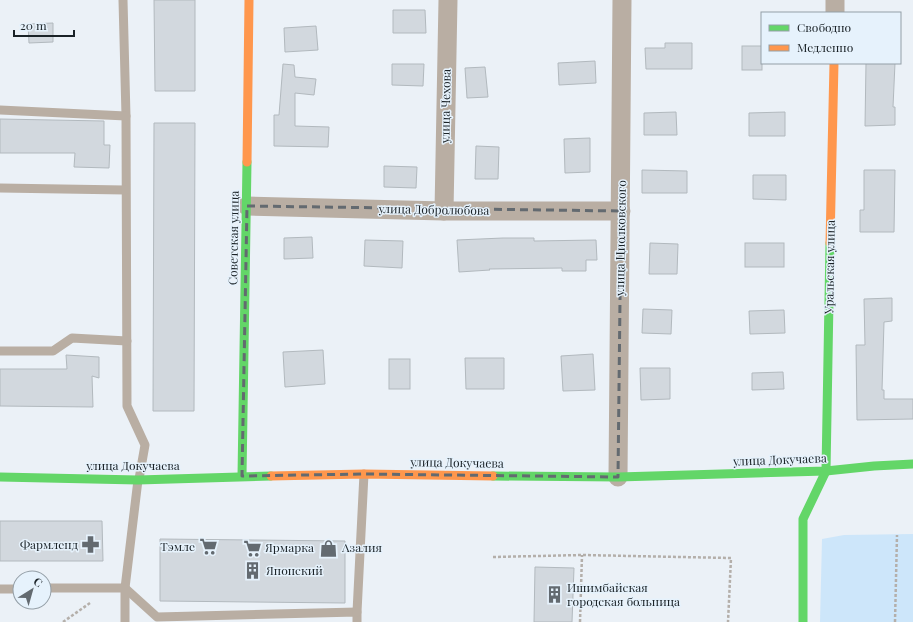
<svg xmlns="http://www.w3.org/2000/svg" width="913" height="622" viewBox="0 0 913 622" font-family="'Playfair Display',serif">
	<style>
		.green { fill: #cde6fa }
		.building { fill: #d2d8de; stroke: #b2b9be }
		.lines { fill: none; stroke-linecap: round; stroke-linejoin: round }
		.path { stroke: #b4afaa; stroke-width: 2.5; stroke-dasharray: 3 2; stroke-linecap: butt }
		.lane { stroke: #b9aea3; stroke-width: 9 }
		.street { stroke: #b9aea3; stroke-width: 19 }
		.fast { stroke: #63d668; stroke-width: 9 }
		.slow { stroke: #ff974d; stroke-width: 9 }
		.marked { fill: none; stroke: #636a70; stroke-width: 3; stroke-dasharray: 8 5; stroke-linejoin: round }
		.labels { text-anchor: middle; stroke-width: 3; stroke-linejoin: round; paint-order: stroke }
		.street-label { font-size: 12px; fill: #1a2227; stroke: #e6f2fc }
		.poi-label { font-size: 12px; fill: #1a2227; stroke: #e6f2fc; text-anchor: start }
	</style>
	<rect width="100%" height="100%" fill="#ebf1f7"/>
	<path class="green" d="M913,534V622H820L822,539L844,535Z"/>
	<g class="building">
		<path d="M154,0H195V91H155Z"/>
		<path d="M393,10H425L426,33H393Z"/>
		<path d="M53,23V42L29,43L28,24Z"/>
		<path d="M316,26L318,50L285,52L284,28Z"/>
		<path d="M665,43H692V69H646L645,48H665Z"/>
		<rect x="742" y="46" width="20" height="24"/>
		<path d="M595,61L596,83L559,85L558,63Z"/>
		<path d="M866,63H895L893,107H895V125L865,126Z"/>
		<path d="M283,64L294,65L295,77L316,79L314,95L295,93V126L329,127L328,147L274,146V115H279Z"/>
		<path d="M392,64H424L423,86L392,85Z"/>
		<path d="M485,67L488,97L467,98L465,68Z"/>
		<path d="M676,112L677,135H644V113Z"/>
		<path d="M785,112V136H749V113Z"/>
		<path d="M0,119L104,121V145H110L109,168L74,167L75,153H0Z"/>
		<path d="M154,123H195L194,411H153Z"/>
		<path d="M590,138V172L565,173L564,139Z"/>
		<path d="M476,146L499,147L498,179H475Z"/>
		<path d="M384,166L417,167L416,188L384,187Z"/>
		<path d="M642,170L687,171V193H642Z"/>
		<path d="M864,170H895L894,232H860V210H864Z"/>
		<path d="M753,175H786V200L753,199Z"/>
		<path d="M312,237L313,258L284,259V238Z"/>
		<path d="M503,238H534V241L596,240L597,260H586V271H562V268L489,269L490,270L459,272L457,240Z"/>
		<path d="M365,240L403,241L402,268L364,266Z"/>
		<path d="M650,243L678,244L677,274H649Z"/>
		<rect x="745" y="243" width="39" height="24"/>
		<path d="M892,298V321L884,322L882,390H884V399H913V419L857,420L856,345H865L864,299Z"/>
		<path d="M643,309L672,310L671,334L642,333Z"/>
		<path d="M784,310L785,333L750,334L749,311Z"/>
		<path d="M323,350L325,384L285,387L283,352Z"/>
		<path d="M593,354L595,390L563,391L561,356Z"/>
		<path d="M66,355L99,357V378L92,376L93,407L0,406V369H67Z"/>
		<path d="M465,358H504V389H466Z"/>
		<rect x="389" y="359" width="21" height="30"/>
		<path d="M640,368H670V399L641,400Z"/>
		<path d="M783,372L784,389L752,390V373Z"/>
		<path d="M0,521H102L103,561H0Z"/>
		<path d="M160,539L345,541V603L160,601Z"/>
		<path d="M535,567L574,568L572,622H534Z"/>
	</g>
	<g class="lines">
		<g class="path">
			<path d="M493,557L582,555L731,558L728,622"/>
			<path d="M63,622L90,603"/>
			<path d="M580,622L582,555"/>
			<path d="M895,622L897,535"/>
		</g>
		<g class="lane">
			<path d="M123,0L126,116L127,406L145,445L139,479"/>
			<path d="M0,110L126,116"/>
			<path d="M0,188L125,190"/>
			<path d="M0,351H53L72,338L127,341"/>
			<path d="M44,588H125L157,617L357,612V622"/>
			<path d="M0,589H20"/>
			<path d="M357,612L364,474"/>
			<path d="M125,622V588L138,480"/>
		</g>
		<g class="street">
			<path d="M835,13V0"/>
			<path d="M247,206L444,211H621"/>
			<path d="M444,211L448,0"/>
			<path d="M618,477L622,0"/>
		</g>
		<g class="fast">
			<path d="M242,476L247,162"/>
			<path d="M493,476L618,477L826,471L874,466L913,464"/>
			<path d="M0,477L138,480L271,476"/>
			<path d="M803,622V519L826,471L830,243"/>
		</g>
		<g class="slow">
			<path d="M247,162L249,0"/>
			<path d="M830,243L834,63"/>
			<path d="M271,476L364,474L493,476"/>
		</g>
	</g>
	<path class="marked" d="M247,206L621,211L618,477L364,474L242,476Z"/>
	<defs>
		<symbol id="pharmacy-bare" viewBox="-9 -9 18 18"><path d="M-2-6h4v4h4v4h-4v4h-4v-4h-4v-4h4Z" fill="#636a70" stroke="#e6f2fc" stroke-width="2.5" paint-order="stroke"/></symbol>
		<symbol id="supermarket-bare" viewBox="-9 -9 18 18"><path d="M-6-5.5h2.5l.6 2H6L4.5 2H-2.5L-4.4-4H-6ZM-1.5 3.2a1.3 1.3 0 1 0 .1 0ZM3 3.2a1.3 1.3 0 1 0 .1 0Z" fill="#636a70" stroke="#e6f2fc" stroke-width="2.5" paint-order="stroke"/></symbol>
		<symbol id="shop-bare" viewBox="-9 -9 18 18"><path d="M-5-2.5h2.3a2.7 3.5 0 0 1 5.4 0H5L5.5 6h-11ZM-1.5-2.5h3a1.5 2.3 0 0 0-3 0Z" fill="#636a70" stroke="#e6f2fc" stroke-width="2.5" paint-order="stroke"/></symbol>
		<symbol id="building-bare" viewBox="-9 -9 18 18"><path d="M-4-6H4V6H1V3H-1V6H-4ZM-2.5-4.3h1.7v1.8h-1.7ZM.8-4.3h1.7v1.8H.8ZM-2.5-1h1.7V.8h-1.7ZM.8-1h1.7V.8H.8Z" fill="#636a70" stroke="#e6f2fc" stroke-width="2.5" paint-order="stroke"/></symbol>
	</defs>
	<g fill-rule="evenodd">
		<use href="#pharmacy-bare" x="78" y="532" width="25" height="25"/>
		<use href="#supermarket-bare" x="196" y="534" width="25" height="25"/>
		<use href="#supermarket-bare" x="240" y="536" width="25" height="25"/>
		<use href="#shop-bare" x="316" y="536" width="25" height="25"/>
		<use href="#building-bare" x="240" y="558" width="25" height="25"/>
		<use href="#building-bare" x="542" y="582" width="25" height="25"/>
	</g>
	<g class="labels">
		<g class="street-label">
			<text transform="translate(446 106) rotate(-89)" y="4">улица Чехова</text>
			<text transform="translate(434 210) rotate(1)" y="4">улица Добролюбова</text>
			<text transform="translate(234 238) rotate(-89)" y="4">Советская улица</text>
			<text transform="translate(621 238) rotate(-89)" y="4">улица Циолковского</text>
			<text transform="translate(830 267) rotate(-89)" y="4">Уральская улица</text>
			<text transform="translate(780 460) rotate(-2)" y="4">улица Докучаева</text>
			<text transform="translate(457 463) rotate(1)" y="4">улица Докучаева</text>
			<text x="133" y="470">улица Докучаева</text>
		</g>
		<g class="poi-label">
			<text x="78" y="549" text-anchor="end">Фармленд</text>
			<text x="195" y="551" text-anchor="end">Тэмле</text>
			<text x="265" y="552">Ярмарка</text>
			<text x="342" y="552">Азалия</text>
			<text x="266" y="575">Японский</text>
			<text x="567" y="592">Ишимбайская<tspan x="567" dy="14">городская больница</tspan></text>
		</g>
	</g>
	<rect x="761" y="12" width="140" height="52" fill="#e6f2fc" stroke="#949fa7"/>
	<rect x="769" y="25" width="20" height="6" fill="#63d668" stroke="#949fa7"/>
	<text x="797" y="32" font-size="12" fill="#1a2227">Свободно</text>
	<rect x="769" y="45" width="20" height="6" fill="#ff974d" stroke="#949fa7"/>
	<text x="797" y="52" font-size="12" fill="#1a2227">Медленно</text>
	<g transform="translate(32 590) rotate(37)"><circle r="19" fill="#e6f2fc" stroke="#949fa7"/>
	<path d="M0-3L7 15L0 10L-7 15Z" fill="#636a70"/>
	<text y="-6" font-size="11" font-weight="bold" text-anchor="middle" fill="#1a2227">С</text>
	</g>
	<path d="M14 30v6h60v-6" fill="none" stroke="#1a2227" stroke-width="2"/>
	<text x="20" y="30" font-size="12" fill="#1a2227" stroke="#e6f2fc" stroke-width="3" paint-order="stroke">20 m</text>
</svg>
